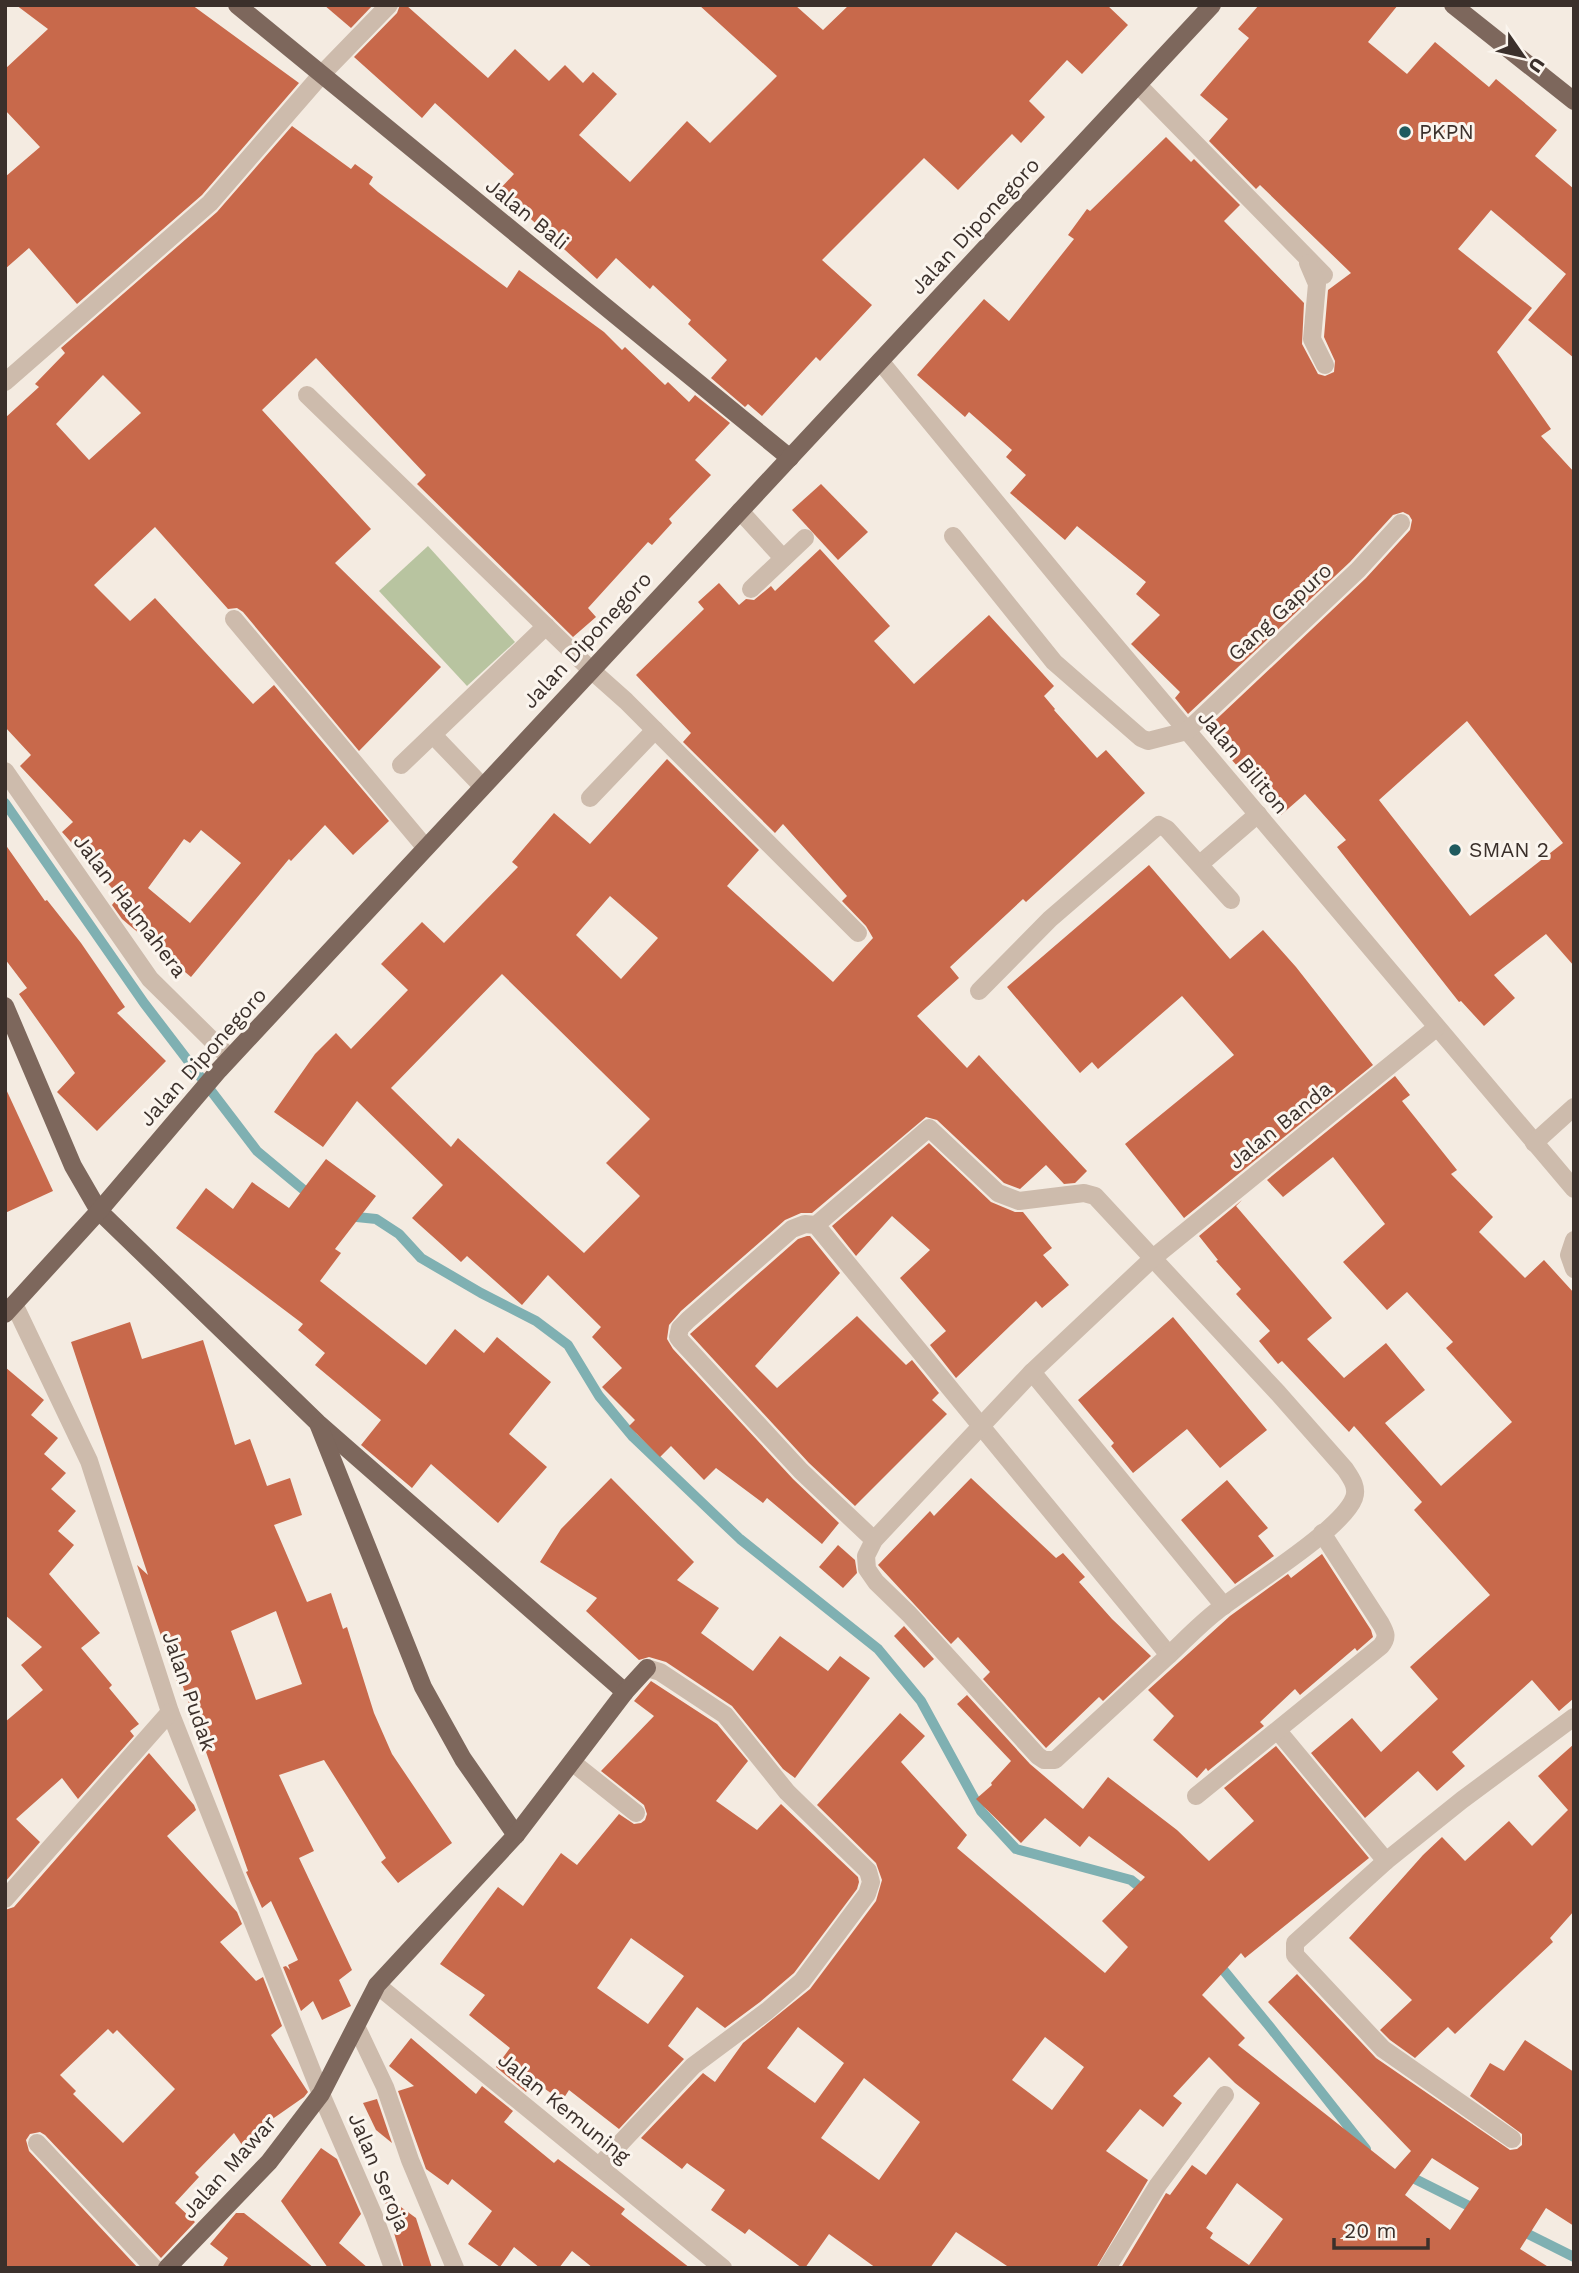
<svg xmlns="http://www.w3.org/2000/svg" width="1579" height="2273" viewBox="0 0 1579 2273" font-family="'Work Sans',sans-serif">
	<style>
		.green { fill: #b8c4a0 }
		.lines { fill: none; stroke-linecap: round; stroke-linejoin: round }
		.stream { stroke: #7fb0b2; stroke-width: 10 }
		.building { fill: #c8694b; fill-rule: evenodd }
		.minor { stroke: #cdbbac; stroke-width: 18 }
		.major { stroke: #7d675c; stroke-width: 18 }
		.poi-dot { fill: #1f5a5e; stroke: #fbf5ee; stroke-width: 2.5 }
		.labels { text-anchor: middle; stroke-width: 6; stroke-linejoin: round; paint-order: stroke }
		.poi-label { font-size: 21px; fill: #3b302b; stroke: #fbf5ee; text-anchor: start }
		.street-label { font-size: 21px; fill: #3b302b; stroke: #fbf5ee }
	</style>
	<rect width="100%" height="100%" fill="#f4ebe1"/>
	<path class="green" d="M428,546L515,642L467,686L379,591Z"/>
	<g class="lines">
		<g class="stream">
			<path d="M5,803L144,1003L257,1151L311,1196"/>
			<path d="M347,1216L376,1219L399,1234L421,1258L481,1293L536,1321L568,1345L599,1396L633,1437L740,1539L878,1649L921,1701L981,1811L1016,1849L1131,1880L1146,1892"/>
			<path d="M1216,1961L1270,2027L1366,2149"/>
			<path d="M1405,2174L1479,2211"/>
			<path d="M1518,2229L1574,2257"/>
		</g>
	</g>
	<g class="building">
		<path d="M16,5H192L299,83L202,195L77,304L29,248L5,269V177L40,147L5,110V69L48,29Z"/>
		<path d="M324,5H373L351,28Z"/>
		<path d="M400,5H406L488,78L515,49L549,81L565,65L583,83L593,72L617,94L579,135L630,182L687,121L710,143L777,76L699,5H795L823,30L849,5H1107L1128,25L1082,74L1067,60L1029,101L1045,117L1021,143L1012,134L958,190L924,158L822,260L872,305L820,361L816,357L762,416L748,404L745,407L711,378L727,360L688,324L691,320L653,285L650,289L616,258L597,279L499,190L514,174L435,103L422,118L354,57L397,13Z"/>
		<path d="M1259,5H1398L1368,42L1407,74L1435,42L1489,87L1496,79L1557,130L1535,156L1574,189V358L1528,320L1566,274L1491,210L1458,249L1532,308L1497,352L1551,429L1541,436L1574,472V966L1546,934L1494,975L1515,998L1484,1026L1461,1001L1459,1002L1337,847L1346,840L1305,794L1281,815L1205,730L1366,578L1410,530L1412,520L1409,515L1403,512L1393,515L1350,562L1188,714L1175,698L1180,692L1131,644L1160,615L1136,594L1146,582L1077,526L1065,540L1010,493L1026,475L1006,457L1012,450L969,412L965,417L917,375L984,299L1009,321L1074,239L1068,235L1087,209L1090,211L1166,137L1191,162L1194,159L1240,205L1224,221L1304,303L1302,344L1318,374L1325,376L1334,372L1335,361L1324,337L1328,290L1351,273L1260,185L1256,189L1209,141L1228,119L1200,95L1249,38L1238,29ZM1467,721L1563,843L1470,916L1379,800Z"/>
		<path d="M292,126L351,169L355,164L373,177L369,184L378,192L507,288L519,270L604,332L622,350L625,347L665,385L668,382L689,402L695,395L730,423L695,460L711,475L669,519L672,523L652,545L648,542L588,608L596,617L573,637L417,484L426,475L316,358L262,410L371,529L335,563L441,667L359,751L243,612L237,608L228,609L155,527L94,585L130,621L155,598L253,704L274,685L389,821L353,855L325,825L291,861L289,859L191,977L122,919L112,905L119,896L62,832L73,822L20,766L31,755L5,727V418L39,387L35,384L65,353L61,348L217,212ZM103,375L141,413L89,460L56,424ZM201,830L241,863L190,923L148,888L184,839L190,843Z"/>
		<path d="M821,484L868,532L838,560L792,510Z"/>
		<path d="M820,549L890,626L874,641L914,684L989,615L1054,686L1044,696L1055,709L1054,710L1097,758L1106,750L1145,793L1026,902L1023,899L950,967L959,978L917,1016L967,1068L979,1055L1087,1171L1075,1183L1064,1184L1046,1165L1020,1189L1004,1183L937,1120L926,1117L812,1213H801L785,1220L681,1311L669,1325L667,1339L673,1349L793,1479L839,1523L822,1544L767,1498L763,1503L716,1468L704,1480L671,1446L660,1457L629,1426L635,1420L602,1387L622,1368L592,1337L601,1327L548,1275L522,1305L467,1256L461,1262L412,1218L443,1185L357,1101L323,1147L274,1112L315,1054L336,1033L351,1049L408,990L381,964L422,922L444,943L518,867L512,862L554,813L590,844L667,759L759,850L727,886L833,982L873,938L866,926L842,901L847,896L783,824L775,833L683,742L691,733L636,675L704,609L698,602L719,583L739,605L746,599L754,600L771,586L775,591ZM610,896L658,938L621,979L576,935ZM502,974L650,1119L606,1163L640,1196L584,1253L458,1138L451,1147L391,1088Z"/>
		<path d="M5,844L45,901L47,900L81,943L125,1007L117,1013L166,1061L97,1131L57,1092L75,1073L19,994L27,988L5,959Z"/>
		<path d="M1149,865L1230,959L1263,930L1296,967L1373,1065L1184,1218L1125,1144L1234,1055L1182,996L1098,1069L1092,1062L1080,1073L1007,987Z"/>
		<path d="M1395,1076L1410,1095L1402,1101L1457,1170L1451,1174L1493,1217L1479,1232L1525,1278L1544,1260L1574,1293V1698L1559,1711L1532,1680L1452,1752L1465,1766L1437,1791L1418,1771L1365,1818L1311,1753L1352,1718L1381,1752L1438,1699L1410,1667L1490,1595L1414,1510L1422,1502L1354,1426L1349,1432L1282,1361L1278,1364L1259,1341L1270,1331L1236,1294L1241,1289L1216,1261L1218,1260L1199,1236L1242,1200L1236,1206L1332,1318L1307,1339L1344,1378L1386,1343L1425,1390L1385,1423L1441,1486L1512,1422L1446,1348L1453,1342L1407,1292L1387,1310L1343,1262L1385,1224L1333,1157L1283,1197L1267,1180Z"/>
		<path d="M5,1087L53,1191L5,1213Z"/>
		<path d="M929,1143L991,1202L1015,1212H1023L1052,1248L1043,1255L1069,1285L1042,1308L1036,1301L956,1378L930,1345L946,1331L900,1278L930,1250L892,1216L856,1256L832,1226Z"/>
		<path d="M326,1159L376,1196L335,1249L341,1253L320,1281L426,1365L455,1329L484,1353L497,1337L551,1382L509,1434L547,1467L498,1523L431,1464L412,1488L361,1445L381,1420L315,1365L325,1353L298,1330L303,1324L176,1228L206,1188L233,1209L252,1182L289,1208Z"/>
		<path d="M807,1236H810L840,1273L755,1366L777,1388L857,1316L906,1365L912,1360L939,1393L932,1400L947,1414L855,1506L809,1463L690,1334L798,1239Z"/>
		<path d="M1173,1317L1267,1430L1220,1468L1187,1429L1133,1473L1111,1446L1114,1443L1078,1400Z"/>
		<path d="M130,1322L142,1359L203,1340L235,1445L250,1439L267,1486L290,1478L302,1515L274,1525L307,1602L331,1593L343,1629L347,1627L374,1713L392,1754L452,1843L398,1883L381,1862L386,1858L324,1760L279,1775L314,1851L299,1858L352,1970L339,1980L351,2006L322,2020L313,2001L301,2011L283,1967L286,1966L290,1970L288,1965L298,1960L271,1901L262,1908L246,1872L248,1871L181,1681L177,1683L137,1565L148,1575L71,1342ZM276,1611L302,1684L256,1700L231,1631Z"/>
		<path d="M5,1367L44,1400L31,1415L58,1438L44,1454L66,1473L51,1489L76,1511L58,1531L74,1545L49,1574L100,1633L81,1648L112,1685L109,1688L139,1724L130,1731L134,1736L78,1799L62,1778L16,1819L40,1842L5,1882V1722L43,1690L21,1665L42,1647L5,1615Z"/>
		<path d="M611,1478L694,1562L677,1580L719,1608L701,1633L753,1671L780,1636L828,1671L840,1656L870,1678L795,1778L783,1769L732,1706L666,1662L649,1657L639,1660L586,1611L597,1598L540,1562L561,1529Z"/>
		<path d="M971,1478L1056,1558L1063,1553L1085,1577L1079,1582L1112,1619L1151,1656L1103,1701L1099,1697L1046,1748L983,1679L990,1672L958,1637L951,1644L878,1565L930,1511L934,1516Z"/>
		<path d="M1227,1480L1268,1528L1258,1536L1274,1556L1235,1584L1181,1520Z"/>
		<path d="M838,1545L855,1560L857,1573L843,1588L819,1567Z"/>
		<path d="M1322,1554L1371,1630L1373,1637L1357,1651L1355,1648L1300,1695L1295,1689L1260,1722L1264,1726L1208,1771L1206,1768L1197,1778L1153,1740L1174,1716L1148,1690L1230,1616L1288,1574L1291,1578Z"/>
		<path d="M904,1626L934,1659L924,1668L894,1636Z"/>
		<path d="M651,1681L717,1724L748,1761L716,1801L757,1830L781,1804L858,1877L859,1882L857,1889L794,1973L760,2002L725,2028L697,2007L668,2046L684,2059L619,2129L569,2090L562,2101L534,2081L526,2092L496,2067L510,2048L469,2015L485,1995L440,1964L498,1887L523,1906L561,1853L577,1865L619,1814L634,1824L641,1823L645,1820L647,1814L644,1805L601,1771L654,1716L634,1701ZM631,1938L684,1976L648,2024L597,1988Z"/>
		<path d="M967,1695L1030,1764L1083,1809L1108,1777L1177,1830L1209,1861L1254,1821L1224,1788L1276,1746L1369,1858L1245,1958L1241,1953L1202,1995L1245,2038L1238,2045L1395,2169L1411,2151L1268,2002L1297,1974L1376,2058L1510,2150L1517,2149L1522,2145V2134L1470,2096L1490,2063L1504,2071L1525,2040L1574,2072V2226L1546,2208L1520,2249L1550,2268H1121L1166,2193L1170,2195L1192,2165L1206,2175L1260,2103L1235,2083L1209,2057L1173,2096L1182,2103L1163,2127L1140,2109L1106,2151L1148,2180L1096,2268H1010L956,2232L930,2268H876L829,2234L805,2268H802L749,2229L745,2234L711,2210L725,2190L687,2163L682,2169L641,2138L701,2075L703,2073L715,2082L743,2043L810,1989L876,1901L882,1880L876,1863L817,1805L900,1713L925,1736L901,1762L967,1835L957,1848L1105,1973L1128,1947L1102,1921L1145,1877L1089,1836L1080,1847L1045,1818L1021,1843L976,1799L992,1785L991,1783L1011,1761L957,1704ZM798,2027L844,2063L815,2103L767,2068ZM1045,2037L1084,2067L1052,2110L1012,2080ZM864,2078L920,2122L879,2180L821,2138ZM1432,2158L1479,2188L1450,2230L1405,2195ZM1237,2183L1283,2219L1249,2265L1210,2238L1213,2233L1206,2228Z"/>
		<path d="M1574,1744V1911L1550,1938L1553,1942L1455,2034L1448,2027L1415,2058L1390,2040L1380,2030L1412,2000L1349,1938L1423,1855L1442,1837L1465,1861L1509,1821L1532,1846L1568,1810L1538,1776Z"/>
		<path d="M149,1753L194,1805L196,1810L167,1836L237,1912L242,1924L220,1942L256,1981L263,1977L282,2026L271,2035L308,2092L304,2097L271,2120L276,2126L244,2148L234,2133L195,2173L199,2177L175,2203L195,2222L161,2258L45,2135L40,2132L30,2134L26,2140L29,2151L138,2268H5V1910L14,1907ZM108,2029L113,2034L117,2030L175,2089L123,2143L73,2094L76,2091L60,2075Z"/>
		<path d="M411,2038L476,2094L482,2086L513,2111L504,2122L554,2163L558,2159L625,2209L621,2214L690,2268H593L572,2251L559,2268H540L514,2247L500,2267L468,2244L492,2211L452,2179L448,2185L426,2169L398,2091L414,2086L389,2066Z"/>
		<path d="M377,2099L392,2143L376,2130L363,2103Z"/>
		<path d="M321,2148L337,2159L361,2214L339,2243L368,2268H328L281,2201Z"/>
		<path d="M383,2194L416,2218L432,2268H404Z"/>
		<path d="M236,2213H244L314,2268H222L228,2258L210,2244Z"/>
	</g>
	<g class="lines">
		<g class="minor">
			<path d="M1139,86L1324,275"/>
			<path d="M1308,263L1317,284L1312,339L1325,365"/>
			<path d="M880,361L1070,592L1574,1189"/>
			<path d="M5,382L210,203L322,74L389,5"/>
			<path d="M307,395L590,669L626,701L858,933"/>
			<path d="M740,511L783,558"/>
			<path d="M953,536L1054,662L1141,738L1148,741L1187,731L1358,570L1401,523"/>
			<path d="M751,589L805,538"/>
			<path d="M234,619L425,847"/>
			<path d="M433,735L482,786"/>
			<path d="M401,765L546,626"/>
			<path d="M5,771L150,979L230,1058"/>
			<path d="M590,798L655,730"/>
			<path d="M1200,864L1258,814"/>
			<path d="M979,991L1050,919L1159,825L1167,829L1231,900"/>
			<path d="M1534,1143L1574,1107"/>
			<path d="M816,1225L1169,1655C1185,1640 1200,1624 1217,1611C1246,1588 1342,1530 1354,1498C1358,1487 1351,1478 1345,1469L1278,1393L1095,1196L1084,1193L1019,1201L998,1193L929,1128L816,1225L805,1224L792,1229L688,1320L680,1328L678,1337L681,1341L801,1471L874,1540"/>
			<path d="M1574,1240L1569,1255L1574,1269"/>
			<path d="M14,1304L89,1461L170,1712L321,2094L374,2216L393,2268"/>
			<path d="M1032,1372L1224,1606"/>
			<path d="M1169,1655L1055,1760H1044L1038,1756L909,1614L876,1582L867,1569L866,1556L874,1540L1032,1372L1153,1258L1436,1028"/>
			<path d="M1278,1731L1386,1861"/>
			<path d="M572,1762L636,1813"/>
			<path d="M1196,1796L1381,1646C1388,1637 1386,1633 1381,1624L1322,1533"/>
			<path d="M5,1899L170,1712"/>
			<path d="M377,1985L723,2268"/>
			<path d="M356,2026L385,2087L410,2160L455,2268"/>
			<path d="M1512,2139L1383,2049L1295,1955V1943L1386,1861L1462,1800L1574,1717"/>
			<path d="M37,2143L154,2268"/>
			<path d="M599,2166L693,2066L767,2011L802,1981L867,1894L871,1882L868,1871L787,1792L725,1715L660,1672L647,1668"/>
			<path d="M1107,2268L1158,2185L1225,2095"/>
		</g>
		<g class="major">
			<path d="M237,5L790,458"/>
			<path d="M1453,5L1574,101"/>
			<path d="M5,1006L73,1166L99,1211L318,1423L625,1692"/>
			<path d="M5,1314L99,1211L219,1070L1212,5"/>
			<path d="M319,1426L423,1687L463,1759L516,1835"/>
			<path d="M167,2268L269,2162L321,2094L377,1985L516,1835L625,1692L647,1668"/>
		</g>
	</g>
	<g class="poi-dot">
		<circle cx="1405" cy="132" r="7"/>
		<circle cx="1455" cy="850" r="7"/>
	</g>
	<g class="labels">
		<g class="poi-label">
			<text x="1419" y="139">PKPN</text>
			<text x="1469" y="857">SMAN 2</text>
		</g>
		<g class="street-label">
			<text transform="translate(527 214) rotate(39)" y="7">Jalan Bali</text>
			<text transform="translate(975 226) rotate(-47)" y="7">Jalan Diponegoro</text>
			<text transform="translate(1280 612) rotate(-43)" y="7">Gang Gapuro</text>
			<text transform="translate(587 640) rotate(-47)" y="7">Jalan Diponegoro</text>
			<text transform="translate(1243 762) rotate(50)" y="7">Jalan Biliton</text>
			<text transform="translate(130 906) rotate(53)" y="7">Jalan Halmahera</text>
			<text transform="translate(203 1057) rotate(-48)" y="7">Jalan Diponegoro</text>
			<text transform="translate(1280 1125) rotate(-39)" y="7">Jalan Banda</text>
			<text transform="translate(189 1691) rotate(71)" y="7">Jalan Pudak</text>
			<text transform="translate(564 2108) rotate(39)" y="7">Jalan Kemuning</text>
			<text transform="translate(229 2167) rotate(-48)" y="7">Jalan Mawar</text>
			<text transform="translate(379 2172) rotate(67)" y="7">Jalan Seroja</text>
		</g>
	</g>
	<rect width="1579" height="2273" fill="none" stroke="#3b302b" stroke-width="14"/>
	<g transform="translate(1523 56) rotate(124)" stroke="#fbf5ee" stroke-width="5" paint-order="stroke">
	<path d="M0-5L12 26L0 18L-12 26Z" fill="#3b302b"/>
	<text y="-10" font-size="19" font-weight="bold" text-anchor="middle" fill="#3b302b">U</text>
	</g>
	<path d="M1334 2238v10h94v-10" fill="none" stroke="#3b302b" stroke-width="3.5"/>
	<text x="1344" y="2238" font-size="21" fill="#3b302b" stroke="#fbf5ee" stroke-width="5" paint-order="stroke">20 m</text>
</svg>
